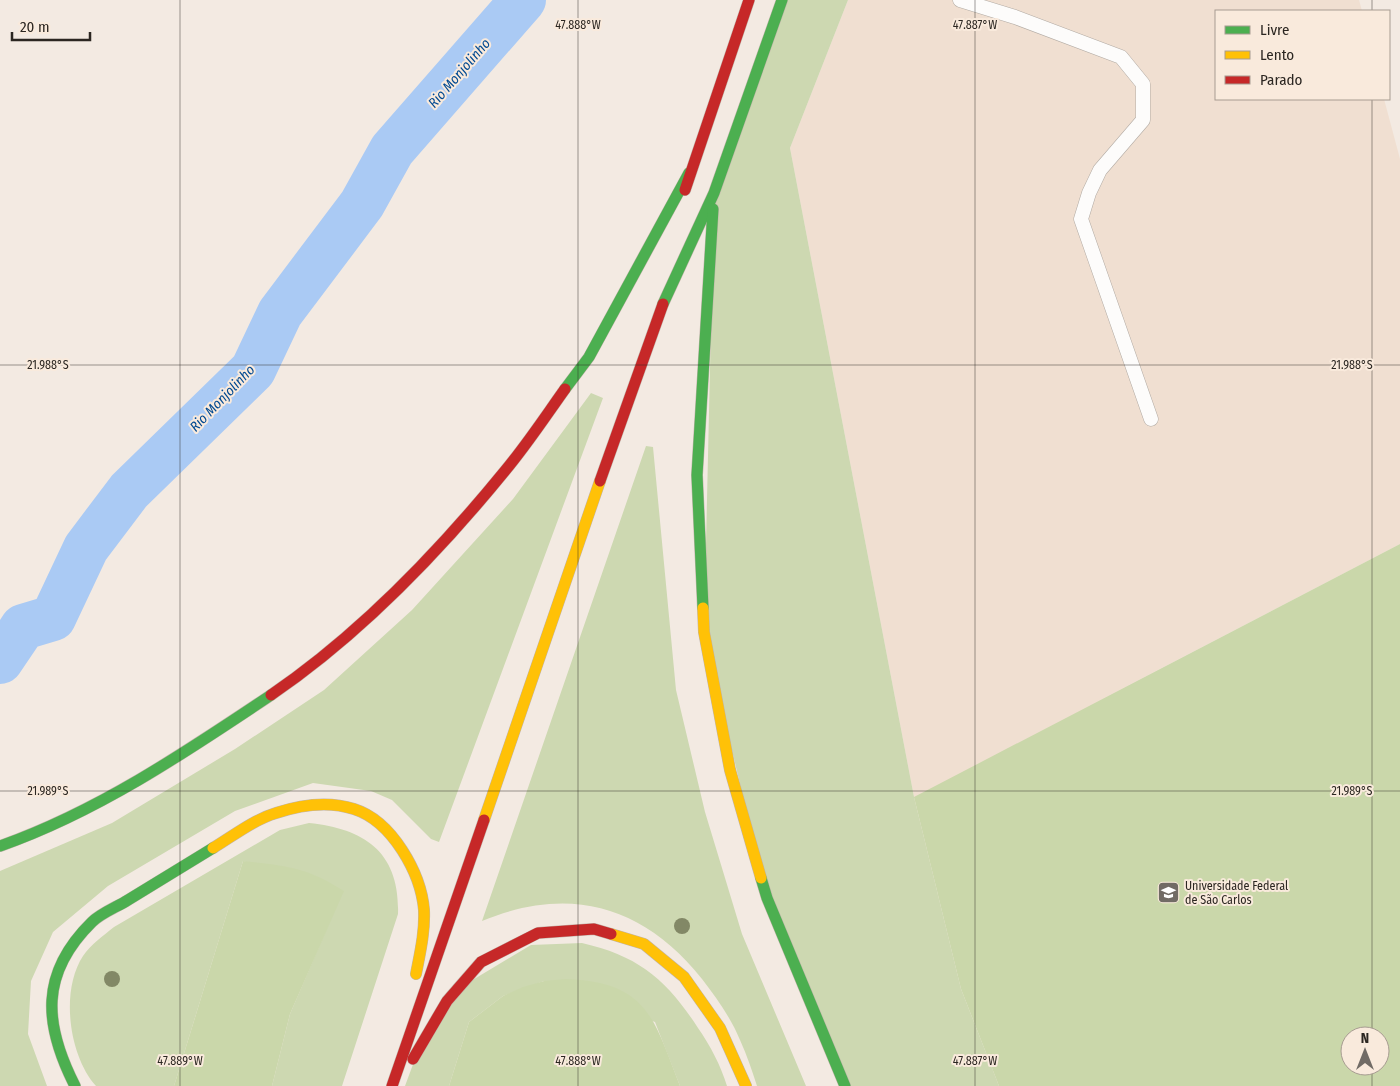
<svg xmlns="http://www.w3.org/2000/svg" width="1400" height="1086" viewBox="0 0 1400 1086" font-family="'Fira Sans Condensed',sans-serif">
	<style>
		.built { fill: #f0dfd1; fill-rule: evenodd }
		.green { fill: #cdd8b1 }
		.forest { fill: #cad7aa; fill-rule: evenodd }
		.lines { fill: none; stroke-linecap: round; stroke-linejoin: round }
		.river { stroke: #aacaf4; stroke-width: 46 }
		.lane-casing { stroke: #b2aba4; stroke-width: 15 }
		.fast-casing { stroke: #c0b4aa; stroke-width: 12 }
		.slow-casing { stroke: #c0b4aa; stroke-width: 12 }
		.jam-casing { stroke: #c0b4aa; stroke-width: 12 }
		.lane { stroke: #fdfcfb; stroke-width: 14 }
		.fast { stroke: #4caf50; stroke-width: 11 }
		.slow { stroke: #ffc107; stroke-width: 11 }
		.jam { stroke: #c62828; stroke-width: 11 }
		.tree { fill: #828866 }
		.ticks { fill: none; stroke: #2b2621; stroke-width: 1; stroke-opacity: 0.45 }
		.labels { text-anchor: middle; stroke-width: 4; stroke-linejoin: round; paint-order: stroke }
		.poi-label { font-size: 12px; fill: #2b2621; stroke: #f9eadc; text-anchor: start }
		.water-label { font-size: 14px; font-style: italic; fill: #004991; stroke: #f9eadc }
		.ticks-label { font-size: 12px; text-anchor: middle; fill: #2b2621; stroke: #f9eadc; stroke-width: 4; stroke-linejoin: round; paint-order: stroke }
	</style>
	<rect width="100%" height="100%" fill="#f3eae2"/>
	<path class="built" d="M848,0H1359L1362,11H1216V99H1384L1400,159V544L1085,708L1400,546V1086H1000L914,797L790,148ZM1350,1036H1380V1066H1350Z"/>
	<g class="green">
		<path d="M782,0H848L790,148L914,797L961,989L999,1086H845L767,898L704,632L714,193Z"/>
		<path d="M591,393L603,398L439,842L431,839L392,800L371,791L313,783L235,811L108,886L53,932L31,981L28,1034L47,1086H0V871L112,823L235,749L324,690L412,610L513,499Z"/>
		<path d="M646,446L653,447L676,690L705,812L742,934L806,1086H757C752,1071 747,1055 740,1040C731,1018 716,997 702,979C643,905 569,885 482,921Z"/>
		<path d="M309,823C366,829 400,853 398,914L342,1086H272L290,1014L343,891L243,861L174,1086H96C69,1056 60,991 83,956C91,944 103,936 114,927L280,830Z"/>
		<path d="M582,943C639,956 667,980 698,1028C710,1045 721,1066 727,1086H680L655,1022L544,981L503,996L469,1022L449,1086H405L422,1040L446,996L531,945Z"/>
	</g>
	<g class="forest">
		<path d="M1400,544V1086H999L961,989L914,797ZM1350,1036H1380V1066H1350Z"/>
		<path d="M243,861C287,866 306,867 344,891L290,1014L272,1086H174Z"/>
		<path d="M566,979C648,982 654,1019 680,1086H449L469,1022L503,996L523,987L544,981Z"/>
	</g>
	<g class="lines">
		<path class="river" d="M0,661L23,627L53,618L86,548L129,491L253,370L280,313L362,204L392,150L523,0"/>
		<defs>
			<path id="lane" d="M960,0L1015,17L1121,57L1143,84V120L1100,170L1089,193L1081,219L1151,419"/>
			<g id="fast">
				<path d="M663,304L714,193L782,0"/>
				<path d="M565,389L589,357L689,173"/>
				<path d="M703,608L697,475L713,209"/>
				<path d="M0,846C97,812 186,752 271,695"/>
				<path d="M761,878L767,898L845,1086"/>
				<path d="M75,1086C44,1025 39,974 92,922C101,913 117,907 128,900C156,883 185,865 213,848"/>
			</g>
			<g id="slow">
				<path d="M703,608L704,632L730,770L761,878"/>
				<path d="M484,820L600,481"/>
				<path d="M213,848C233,836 253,820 276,813C300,805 329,801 354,809C392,821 421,873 424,910C425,932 420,953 416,974"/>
				<path d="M611,934L644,944L684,977L720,1028L746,1086"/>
			</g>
			<g id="jam">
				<path d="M685,190L749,0"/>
				<path d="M600,481L663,304"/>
				<path d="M271,695C359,635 437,554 504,472C526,446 545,417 565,389"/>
				<path d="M413,1059L447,1001L481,962L538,933L594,929L611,934"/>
				<path d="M392,1086L484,820"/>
			</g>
		</defs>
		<use href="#lane" class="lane-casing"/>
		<use href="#fast" class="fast-casing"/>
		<use href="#slow" class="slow-casing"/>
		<use href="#jam" class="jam-casing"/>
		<use href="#lane" class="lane"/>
		<use href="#fast" class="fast"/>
		<use href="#slow" class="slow"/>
		<use href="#jam" class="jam"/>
	</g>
	<g class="tree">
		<circle cx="682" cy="926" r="8"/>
		<circle cx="112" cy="979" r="8"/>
	</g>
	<path class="ticks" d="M180,0V1086M578,0V1086M975,0V1086M1372,0V11M1372,99V1036M0,365H1400M0,791H1400M1372,1066V1086"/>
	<defs>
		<symbol id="university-square" viewBox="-11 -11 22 22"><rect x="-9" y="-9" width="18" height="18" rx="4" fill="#716b65" stroke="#f9eadc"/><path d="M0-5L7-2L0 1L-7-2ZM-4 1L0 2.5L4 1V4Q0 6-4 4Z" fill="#fff"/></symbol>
	</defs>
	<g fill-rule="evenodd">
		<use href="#university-square" x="1156" y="880" width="25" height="25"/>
	</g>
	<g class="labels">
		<g class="poi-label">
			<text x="1185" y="890">Universidade Federal<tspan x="1185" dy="14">de São Carlos</tspan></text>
		</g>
		<g class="water-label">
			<text transform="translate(459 73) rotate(-49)" y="5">Rio Monjolinho</text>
			<text transform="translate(222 398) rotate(-46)" y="5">Rio Monjolinho</text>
		</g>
	</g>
	<g class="ticks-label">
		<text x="578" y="29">47.888°W</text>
		<text x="975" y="29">47.887°W</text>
		<text x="48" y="369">21.988°S</text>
		<text x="1352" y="369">21.988°S</text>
		<text x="48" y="795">21.989°S</text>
		<text x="1352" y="795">21.989°S</text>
		<text x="180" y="1065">47.889°W</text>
		<text x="578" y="1065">47.888°W</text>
		<text x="975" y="1065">47.887°W</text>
	</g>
	<rect x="1215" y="10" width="175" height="90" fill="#f9eadc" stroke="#a79c91"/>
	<rect x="1225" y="26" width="25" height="8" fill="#4caf50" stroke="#a79c91"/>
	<text x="1260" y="35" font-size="15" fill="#2b2621">Livre</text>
	<rect x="1225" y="51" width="25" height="8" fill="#ffc107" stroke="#a79c91"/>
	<text x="1260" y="60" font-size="15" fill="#2b2621">Lento</text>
	<rect x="1225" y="76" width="25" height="8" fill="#c62828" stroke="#a79c91"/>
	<text x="1260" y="85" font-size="15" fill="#2b2621">Parado</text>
	<g transform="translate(1365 1051)"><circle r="24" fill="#f9eadc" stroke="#a79c91"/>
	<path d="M0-4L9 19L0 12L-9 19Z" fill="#716b65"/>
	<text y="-8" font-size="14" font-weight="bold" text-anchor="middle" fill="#2b2621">N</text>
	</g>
	<path d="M12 32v8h78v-8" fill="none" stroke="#2b2621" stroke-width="2.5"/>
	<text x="20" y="32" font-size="15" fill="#2b2621" stroke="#f9eadc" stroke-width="4" paint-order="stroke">20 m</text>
</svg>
